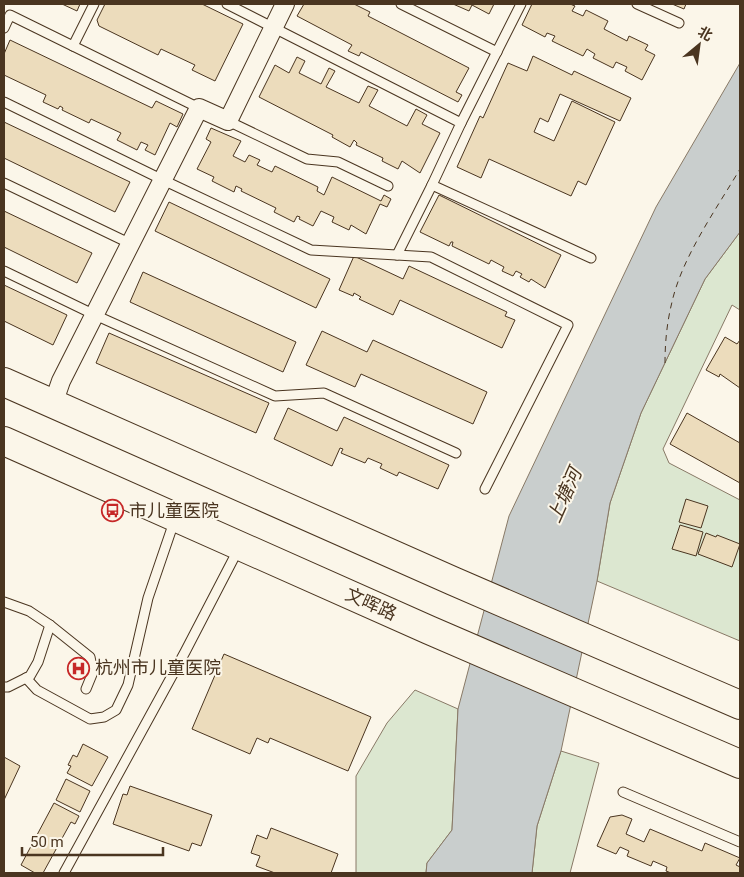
<svg xmlns="http://www.w3.org/2000/svg" width="744" height="877" viewBox="0 0 744 877" font-family="Roboto,'Noto Sans SC',sans-serif">
	<style>
		.green { fill: #dce7d0; stroke: #887966 }
		.water { fill: #c9cecd; stroke: #887966 }
		.lines { fill: none; stroke-linecap: round; stroke-linejoin: round }
		.ferry { stroke: #4a3520; stroke-width: 1; stroke-dasharray: 6 5; stroke-linecap: butt }
		.building { fill: #ecdcbc; stroke: #4a3520 }
		.lane-casing { stroke: #4a3520; stroke-width: 11 }
		.street-casing { stroke: #4a3520; stroke-width: 20 }
		.primary-casing { stroke: #4a3520; stroke-width: 30 }
		.lane { stroke: #fbf6e9; stroke-width: 9 }
		.street { stroke: #fbf6e9; stroke-width: 18 }
		.primary { stroke: #fbf6e9; stroke-width: 28 }
		.labels { text-anchor: middle; stroke-width: 4; stroke-linejoin: round; paint-order: stroke }
		.poi-label { font-size: 18px; fill: #4a3520; stroke: #fbf6e9; text-anchor: start }
		.street-label { font-size: 18px; fill: #4a3520; stroke: #fbf6e9 }
		.water-label { font-size: 19px; font-style: italic; fill: #4a3520; stroke: #fbf6e9 }
	</style>
	<rect width="100%" height="100%" fill="#fbf6e9"/>
	<g class="green">
		<path d="M740,232V310L732,305L663,449L669,463L740,500V641L597,581L610,503L641,413L705,279Z"/>
		<path d="M415,690L458,709L452,830L427,863L426,873H356V776L387,723Z"/>
		<path d="M561,751L599,763L570,873H532L537,826Z"/>
	</g>
	<path class="water" d="M740,63V232L705,279L641,413L610,503L597,581L561,751L537,826L532,873H426L427,863L452,830L458,709L509,516L656,207Z"/>
	<g class="lines">
		<path class="ferry" d="M665,363C665,342 667,322 672,302C682,257 717,208 740,169"/>
	</g>
	<g class="building">
		<path d="M62,4H80L77,11Z"/>
		<path d="M105,4H202L243,24L215,81L192,70L195,65L161,49L158,55L99,26L97,20Z"/>
		<path d="M304,4H354L370,12L368,16L469,68L456,92L462,95L458,102L361,52L359,56L348,51L352,45L297,16Z"/>
		<path d="M453,4H494L489,14L472,5L469,11Z"/>
		<path d="M532,4H570L575,6L572,11L583,16L586,10L608,21L604,29L627,41L629,36L648,45L645,50L655,55L642,80L625,71L627,67L616,62L613,68L593,58L595,54L587,49L583,56L552,41L555,36L547,33L545,37L522,25Z"/>
		<path d="M672,4H686L684,9Z"/>
		<path d="M10,40L152,108L156,101L183,114L177,127L170,123L155,155L145,150L148,145L141,142L137,150L117,140L121,133L91,119L89,123L62,110L63,108L60,106L58,109L43,102L46,95L4,75V54Z"/>
		<path d="M533,56L572,75L574,71L631,98L620,121L560,94L548,122L540,118L534,132L554,141L572,101L615,122L586,185L578,181L571,196L489,159L481,178L457,167L480,116L483,118L508,63L527,71Z"/>
		<path d="M297,57L305,61L299,73L321,84L329,68L335,71L326,87L359,103L368,86L378,90L369,106L407,126L416,109L427,115L422,124L440,133L420,173L402,161L398,169L382,161L383,158L356,145L357,143L354,140L350,147L332,137L333,135L259,97L275,65L289,73Z"/>
		<path d="M4,122L130,182L115,212L4,158Z"/>
		<path d="M211,128L241,141L233,156L245,162L249,155L260,160L257,165L272,172L275,166L318,187L317,191L324,195L332,177L381,201L384,195L391,199L387,207L380,204L366,234L351,225L349,230L332,222L334,217L321,211L313,226L299,219L300,217L297,216L294,222L274,212L276,208L241,191L242,189L236,186L234,192L212,181L214,177L197,169L211,142L206,139Z"/>
		<path d="M439,195L561,255L545,288L531,279L529,282L520,277L522,274L516,271L513,276L502,271L504,267L491,260L489,264L452,246L453,242H451L449,246L420,232Z"/>
		<path d="M169,202L330,279L316,308L155,231Z"/>
		<path d="M4,211L92,253L77,283L4,247Z"/>
		<path d="M354,256L403,279L409,266L507,312L505,316L515,320L502,348L400,300L393,315L359,299L361,297L354,293L353,296L339,290Z"/>
		<path d="M143,272L296,342L283,372L130,302Z"/>
		<path d="M4,285L67,315L53,345L4,321Z"/>
		<path d="M322,331L367,352L373,340L487,392L473,424L361,374L355,387L306,365Z"/>
		<path d="M109,333L269,403L256,433L96,363Z"/>
		<path d="M725,337L737,344L740,340V388L720,374L719,377L706,370Z"/>
		<path d="M288,408L337,431L344,417L449,465L438,489L399,472L397,476L380,468L382,464L368,458L365,463L341,453L343,449L340,448L332,466L274,439Z"/>
		<path d="M687,413L740,443V483L670,444Z"/>
		<path d="M686,499L708,506L701,528L679,522Z"/>
		<path d="M680,525L703,532L696,556L672,549Z"/>
		<path d="M706,533L716,537L717,535L740,544L732,567L698,554Z"/>
		<path d="M224,654L371,717L348,771L270,738L268,743L257,738L250,754L192,729Z"/>
		<path d="M83,744L108,757L92,786L67,773L71,766L68,765L73,755L77,757Z"/>
		<path d="M4,757L20,766L4,800Z"/>
		<path d="M66,779L90,791L80,812L56,800Z"/>
		<path d="M130,786L212,815L201,846L192,843L189,851L113,824L123,794L127,795Z"/>
		<path d="M54,803L79,816L75,824L71,822L43,873H35L21,865Z"/>
		<path d="M622,815L632,819L626,834L644,842L650,829L702,851L705,843L740,858L736,865L740,867V873H671L666,871L667,867L653,861L651,866L627,856L629,851L620,847L616,854L597,846L610,817Z"/>
		<path d="M271,828L338,854L331,873H275L256,866L260,856L251,853L257,835L267,839Z"/>
	</g>
	<g class="lines">
		<defs>
			<g id="lane">
				<path d="M227,4L461,123L432,185L591,258"/>
				<path d="M401,4L497,52"/>
				<path d="M637,4L679,23"/>
				<path d="M4,28L10,15L199,108"/>
				<path d="M73,46L94,4"/>
				<path d="M4,102L163,180L311,250L431,257L568,325L485,489"/>
				<path d="M228,121L307,159L338,162L388,186"/>
				<path d="M461,123L521,4"/>
				<path d="M4,183L131,244"/>
				<path d="M397,255L432,185"/>
				<path d="M4,271L95,315L275,396L324,393L456,453"/>
				<path d="M4,602L29,611L50,625L90,657L93,672L86,689"/>
				<path d="M26,678L37,690L90,719L104,717L116,710L128,685L148,598L175,519"/>
				<path d="M4,687H8L30,676L38,662L50,625"/>
				<path d="M623,792L740,842"/>
				<path d="M64,873L185,652L239,548"/>
			</g>
			<path id="street" d="M53,404L61,381L199,108L228,121L285,4"/>
			<g id="primary">
				<path d="M4,382L453,581L740,705"/>
				<path d="M4,441L429,630L740,764"/>
			</g>
		</defs>
		<use href="#lane" class="lane-casing"/>
		<use href="#street" class="street-casing"/>
		<use href="#primary" class="primary-casing"/>
		<use href="#lane" class="lane"/>
		<use href="#street" class="street"/>
		<use href="#primary" class="primary"/>
	</g>
	<defs>
		<symbol id="bus-ring" viewBox="-11 -11 22 22"><circle r="9.5" fill="#fbf6e9" stroke="#c62828" stroke-width="1.5"/><path d="M-5-6H5V4H4V6H2V4H-2V6H-4V4H-5ZM-3.5-4V0h7V-4ZM-3.5 1.2v1.5H-2V1.2ZM2 1.2v1.5H3.5V1.2Z" fill="#c62828"/></symbol>
		<symbol id="hospital-ring" viewBox="-11 -11 22 22"><circle r="9.5" fill="#fbf6e9" stroke="#c62828" stroke-width="1.5"/><path d="M-5-5h3v3.5h4V-5h3V5h-3V1.5h-4V5h-3Z" fill="#c62828"/></symbol>
	</defs>
	<g fill-rule="evenodd">
		<use href="#bus-ring" x="100" y="498" width="25" height="25"/>
		<use href="#hospital-ring" x="66" y="656" width="25" height="25"/>
	</g>
	<g class="labels">
		<g class="poi-label">
			<text x="129" y="517">市儿童医院</text>
			<text x="95" y="674">杭州市儿童医院</text>
		</g>
		<g class="street-label">
			<text transform="translate(371 604) rotate(24)" y="6">文晖路</text>
		</g>
		<g class="water-label">
			<text transform="translate(564 495) rotate(-66)" y="7">上塘河</text>
		</g>
	</g>
	<rect width="744" height="877" fill="none" stroke="#4a3520" stroke-width="10"/>
	<g transform="translate(699 45) rotate(29)" stroke="#fbf6e9" stroke-width="4" paint-order="stroke">
	<path d="M0-4L9 19L0 12L-9 19Z" fill="#4a3520"/>
	<text y="-8" font-size="14" font-weight="bold" text-anchor="middle" fill="#4a3520">北</text>
	</g>
	<path d="M22 847v8h141v-8" fill="none" stroke="#4a3520" stroke-width="2.5"/>
	<text x="30" y="847" font-size="15" fill="#4a3520" stroke="#fbf6e9" stroke-width="4" paint-order="stroke">50 m</text>
</svg>
